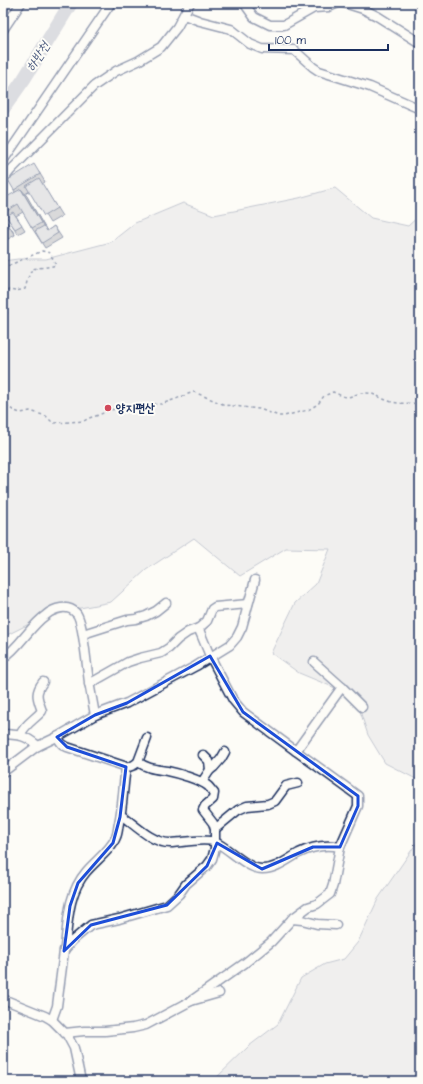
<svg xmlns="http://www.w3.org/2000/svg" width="423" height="1084" viewBox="0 0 423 1084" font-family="'Architects Daughter','Poor Story',sans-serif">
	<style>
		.green { fill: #e0e1e3; stroke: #7e88a0 }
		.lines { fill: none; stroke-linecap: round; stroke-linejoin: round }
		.river { stroke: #b3b8c5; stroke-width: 14 }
		.minor-casing { stroke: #1b2f5e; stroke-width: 11 }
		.path { stroke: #1b2f5e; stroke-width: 1.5; stroke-dasharray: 3 3; stroke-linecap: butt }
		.minor { stroke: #fdfcf7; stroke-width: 8 }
		.wall { fill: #adafb5; stroke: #1b2f5e }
		.shaded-wall { fill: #8d8f94; stroke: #1b2f5e }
		.building { fill: #c9ccd3; stroke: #1b2f5e }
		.marked { fill: none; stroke: #1d4ed8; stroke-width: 3; stroke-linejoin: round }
		.poi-dot { fill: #d1495b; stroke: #fdfcf7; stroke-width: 1.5 }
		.labels { text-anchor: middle; stroke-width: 4; stroke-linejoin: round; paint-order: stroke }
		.poi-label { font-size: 12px; font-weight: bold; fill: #1b2f5e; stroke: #fdfcf7; text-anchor: start }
		.water-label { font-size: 13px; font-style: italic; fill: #49587d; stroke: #fdfcf7 }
	</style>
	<rect width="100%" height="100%" fill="#fdfcf7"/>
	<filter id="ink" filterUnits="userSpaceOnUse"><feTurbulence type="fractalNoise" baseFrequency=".025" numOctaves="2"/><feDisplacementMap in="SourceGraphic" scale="8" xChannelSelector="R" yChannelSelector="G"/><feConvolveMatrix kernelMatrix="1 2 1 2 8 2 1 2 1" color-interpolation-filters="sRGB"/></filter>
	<g filter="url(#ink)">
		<g class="green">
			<path d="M335,188L371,218L408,226L420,215V781L385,763L368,735L359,708L340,690L299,673L271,653L295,603L316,584L330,549L286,548L240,576L194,538L146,570L111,602L75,609L31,623L3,637V261L18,259H46L111,242L135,223L183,203L214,215L299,198Z"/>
			<path d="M420,838V1081H213L249,1046L278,1024L301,978L325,964L344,959L358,942L378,899Z"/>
		</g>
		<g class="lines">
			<path class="river" d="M3,109L24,79L71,3"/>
			<defs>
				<g id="minor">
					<path d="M244,3L254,17L270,25H284L314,8L329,7L338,3"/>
					<path d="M344,3L363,9L377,16L420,43"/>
					<path d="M184,15L200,21L231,29L250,44L262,49L294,50L313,67L319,71L370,87L420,109"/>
					<path d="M3,30L21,3"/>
					<path d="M3,161L111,3"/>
					<path d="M3,180L10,171L94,86L116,71L138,61L161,47L177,27L190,3"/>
					<path d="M83,634L127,620L136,619L146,616L156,611L166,603"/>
					<path d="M3,658C20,647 29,627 46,615C54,608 68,604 76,613C83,619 87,669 89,682C91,693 93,704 95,715"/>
					<path d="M314,662L342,687L362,707"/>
					<path d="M89,684L128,662L140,658L161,653L169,648L178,639L188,632L199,628"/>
					<path d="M3,734C20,735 25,735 38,746"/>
					<path d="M20,735C26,723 33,721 42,711C38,699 34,694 43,682"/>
					<path d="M296,751L342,687"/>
					<path d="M203,755L209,761L210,770"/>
					<path d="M126,768L134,765L138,762L147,738"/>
					<path d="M3,772L36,747L57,737L95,715L127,703L196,666L230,645L237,637L242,627L255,580"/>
					<path d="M202,782L210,770L214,767L221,759L225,752"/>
					<path d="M121,815C135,825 152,843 170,843C174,843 178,842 182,842C190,841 208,839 215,842C229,848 248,870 263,869C276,869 288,859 299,853C311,847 326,844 340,847L358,806V796L343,785L296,751L243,712L233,700L210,656L200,632L199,628L207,621L212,609L215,607L248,604"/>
					<path d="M215,829L238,810L247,806L268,804L275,801L286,786L298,783"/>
					<path d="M292,919L302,920L317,924L336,925"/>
					<path d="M64,950L73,940L91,925L119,919L167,905L179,894L186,884L207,866L212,859L215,848V829L213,823L203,810L205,806L213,799L214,793C212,791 210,788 208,786C201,780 177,773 167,771C155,769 148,769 138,762"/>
					<path d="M3,999L45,1016L52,1020L67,1035L74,1048L81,1081"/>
					<path d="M191,1001L245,963L271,942L292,919L308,907L317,904L330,894L333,885L340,847"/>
					<path d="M52,1020L57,1006L64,951L65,947C68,921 68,893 86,872C95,861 111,850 116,837C118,833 118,827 119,823C123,805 123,786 126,768L124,766L67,747L62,744L57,737"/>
					<path d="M65,1033L84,1031H105L133,1028L146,1025L191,1001L219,993"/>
				</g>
			</defs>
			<use href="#minor" class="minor-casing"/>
			<g class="path">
				<path d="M3,268L42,251L50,253L56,265C48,268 40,267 32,269L28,278L25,289L16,291L8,290L4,304L7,313L3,322"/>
				<path d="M3,400L5,404L14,411L21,413L30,411L46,416L51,421L54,423L84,421L89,418L99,415L109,410L153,404H161L176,399L188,394L194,392L225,405L259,409L279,416H284L308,410L318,404L324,396L333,392C338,394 343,397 348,397C354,396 359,392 366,393C375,393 381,399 389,401C399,405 410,402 420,404"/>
			</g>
			<use href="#minor" class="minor"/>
		</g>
		<g class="wall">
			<path d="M39,172L45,182L42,184L62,216L50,223L30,191L25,194L44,226L47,231L54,226L62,238L45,248L32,228L23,212L16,216L25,230L18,234L3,211L15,192L14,190Z"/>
			<path d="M3,216L15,235L3,242Z"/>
		</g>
		<g class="shaded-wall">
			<path d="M21,189L27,196L46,230L41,223Z"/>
			<path d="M3,216L15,235L3,217Z"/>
		</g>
		<g class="building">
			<path d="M34,164L40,174L14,190L8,180Z"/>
			<path d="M39,178L57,208L44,216L26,186Z"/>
			<path d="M21,189L41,223L32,228L18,204L4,213L3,211V199Z"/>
			<path d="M13,212L22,225L15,229L6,216Z"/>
			<path d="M3,217L9,227L3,231Z"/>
			<path d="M44,226L47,231L54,226L58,233L42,243L35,231Z"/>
		</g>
	</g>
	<path d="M0 0H423V1084H0ZM210,656L243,712L358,796V806L340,847H313L262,869L217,843L207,866L167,905L91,925L64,951L70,906L78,883L113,843L120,817L126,767L67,747L57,737L95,715L127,703Z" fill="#fdfcf7" fill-opacity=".55" fill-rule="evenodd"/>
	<path class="marked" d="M210,656L243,712L358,796V806L340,847H313L262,869L217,843L207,866L167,905L91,925L64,951L70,906L78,883L113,843L120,817L126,767L67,747L57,737L95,715L127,703Z"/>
	<circle class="poi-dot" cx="108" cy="408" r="4"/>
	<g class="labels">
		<g class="poi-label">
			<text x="116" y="412">양지편산</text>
		</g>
		<g class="water-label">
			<text transform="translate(37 56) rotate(-57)" y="5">하반천</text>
		</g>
	</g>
	<rect width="423" height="1084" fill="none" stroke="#fdfcf7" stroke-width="16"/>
	<rect x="8" y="8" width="407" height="1068" fill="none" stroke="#1b2f5e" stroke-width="1.5" filter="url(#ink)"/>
	<path d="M269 44v6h119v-6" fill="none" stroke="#1b2f5e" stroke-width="2"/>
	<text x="275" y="44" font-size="12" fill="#1b2f5e" stroke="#fdfcf7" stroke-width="3" paint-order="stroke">100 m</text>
</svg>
